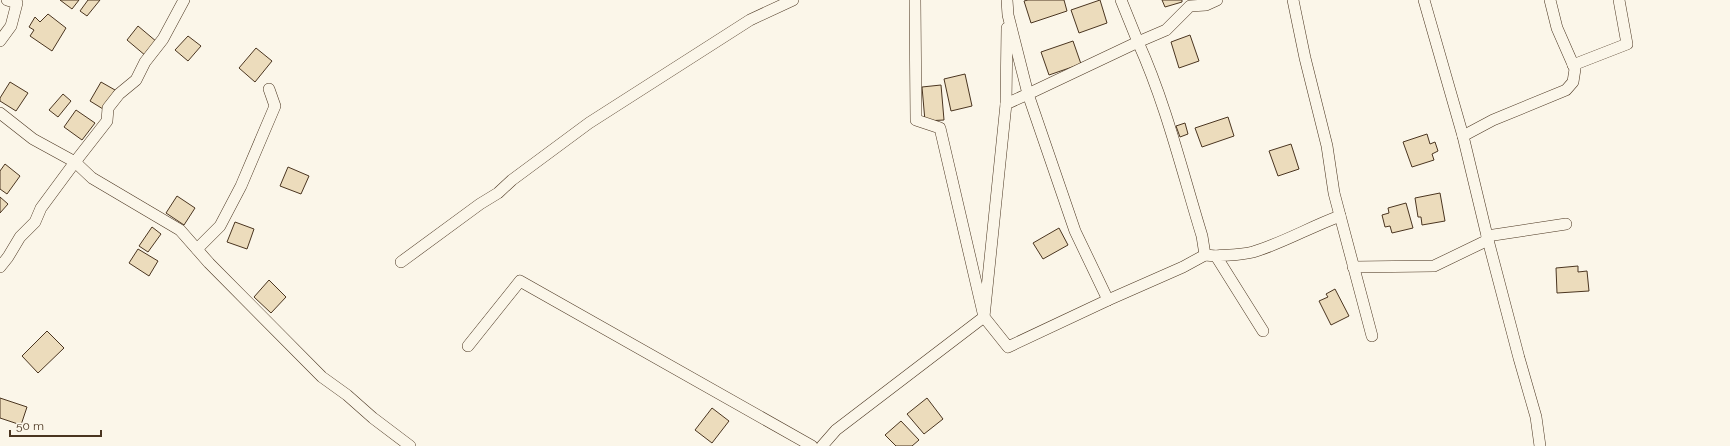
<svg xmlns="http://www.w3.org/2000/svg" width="1730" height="446" viewBox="0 0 1730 446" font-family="Raleway,sans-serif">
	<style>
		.building { fill: #ecdcbc; stroke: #4a3520 }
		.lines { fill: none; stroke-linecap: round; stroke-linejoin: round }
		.street-casing { stroke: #4a3520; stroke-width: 12 }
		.street { stroke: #fbf6e9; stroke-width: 11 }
	</style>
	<rect width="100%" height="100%" fill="#fbf6e9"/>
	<g class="building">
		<path d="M60,0H79L72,9Z"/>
		<path d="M88,0H100L87,16L80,11Z"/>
		<path d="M1028,0H1064L1067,11L1031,23L1024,1Z"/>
		<path d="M1100,0L1107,23L1079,33L1071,10Z"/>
		<path d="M1162,0H1182V2L1165,7Z"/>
		<path d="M48,14L66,28L52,51L30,36L34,30L29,27L35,17L40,22Z"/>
		<path d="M138,26L157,42L146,56L127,40Z"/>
		<path d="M1190,35L1199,61L1179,68L1171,42Z"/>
		<path d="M188,36L201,46L188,61L175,50Z"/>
		<path d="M1073,41L1081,64L1049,75L1041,52Z"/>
		<path d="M256,48L272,61L255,82L239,68Z"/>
		<path d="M965,74L972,106L951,111L944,79Z"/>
		<path d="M10,82L28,93L16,111L0,101V98Z"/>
		<path d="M101,82L115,90L103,109L90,101Z"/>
		<path d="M941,85L944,120L925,121L922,87Z"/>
		<path d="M63,94L71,101L58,117L49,110Z"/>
		<path d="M76,110L95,123L82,140L64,127Z"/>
		<path d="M1228,117L1234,136L1202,147L1195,128Z"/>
		<path d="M1185,123L1188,134L1180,137L1176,126Z"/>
		<path d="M1427,134L1430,144L1435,142L1438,151L1432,154L1434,160L1412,167L1403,142Z"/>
		<path d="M1291,144L1299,169L1278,176L1269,151Z"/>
		<path d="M5,164L20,176L7,194L0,189V171Z"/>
		<path d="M288,167L309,176L301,194L280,186Z"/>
		<path d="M1440,193L1445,221L1422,225L1421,217H1418L1415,198Z"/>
		<path d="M177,196L195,208L184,225L166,213Z"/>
		<path d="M0,197L8,204L0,213Z"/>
		<path d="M1406,203L1413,228L1392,233L1390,226L1385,227L1382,215L1389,213L1388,208Z"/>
		<path d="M235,222L254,229L247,249L227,242Z"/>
		<path d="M152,227L161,234L148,252L139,246Z"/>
		<path d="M1059,228L1068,245L1043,259L1033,243Z"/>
		<path d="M138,249L158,261L149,276L129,263Z"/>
		<path d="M1578,266V272L1587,271L1589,291L1557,293L1556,268Z"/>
		<path d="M269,280L286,297L271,313L254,297Z"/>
		<path d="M1335,289L1349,316L1331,325L1319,301L1328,297L1326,294Z"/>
		<path d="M47,331L64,348L38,373L22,356Z"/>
		<path d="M0,398L27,407L21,425L0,418Z"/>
		<path d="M927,398L943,419L924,434L907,414Z"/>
		<path d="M712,408L729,421L712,443L695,430Z"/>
		<path d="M901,421L919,440L912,446H896L885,435Z"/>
	</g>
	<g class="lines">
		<defs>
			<g id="street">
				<path d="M1007,0L1008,15L1028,94L1006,104L984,317L1008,347L1108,300"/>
				<path d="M1121,0L1138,42L1028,94L1075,231L1108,300L1183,267L1205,255"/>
				<path d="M1293,0L1305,58L1327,146L1334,193L1372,336"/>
				<path d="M1424,0L1463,136L1488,240L1519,358L1536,417L1540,446"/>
				<path d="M0,41L11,26L17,3L7,0"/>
				<path d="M1573,65L1627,44L1619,0"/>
				<path d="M1006,104L1007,28"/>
				<path d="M0,113L33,139L75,162L107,121L108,108L119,94L136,80L145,62L163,39L184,0"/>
				<path d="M1463,136L1493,120L1566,90L1573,82L1575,69L1557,28L1550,0"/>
				<path d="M1487,236L1566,224"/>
				<path d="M197,249L220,226L241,186L275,106L269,89"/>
				<path d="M1216,256L1205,255L1202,236C1182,171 1166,104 1138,42L1166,30L1190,6L1206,5L1217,0"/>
				<path d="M401,262L480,204L498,193L512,180L589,123L750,20L793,0"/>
				<path d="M0,267L8,257L20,237L35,222L41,208L75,162L92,178L180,230L209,263L322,377L347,395L373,418L410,446"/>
				<path d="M1353,267L1434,266L1488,240"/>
				<path d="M1263,331L1216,256C1228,255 1242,255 1253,252C1283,243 1310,227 1340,216"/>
				<path d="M468,346L520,281L812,446"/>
				<path d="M822,446L836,430L984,317L940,128L916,120L915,0"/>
			</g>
		</defs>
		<use href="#street" class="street-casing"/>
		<use href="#street" class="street"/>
	</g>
	<path d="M10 430v6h91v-6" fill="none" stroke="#4a3520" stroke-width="2"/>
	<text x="16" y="430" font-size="12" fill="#4a3520" stroke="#fbf6e9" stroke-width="3" paint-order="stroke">50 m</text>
</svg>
